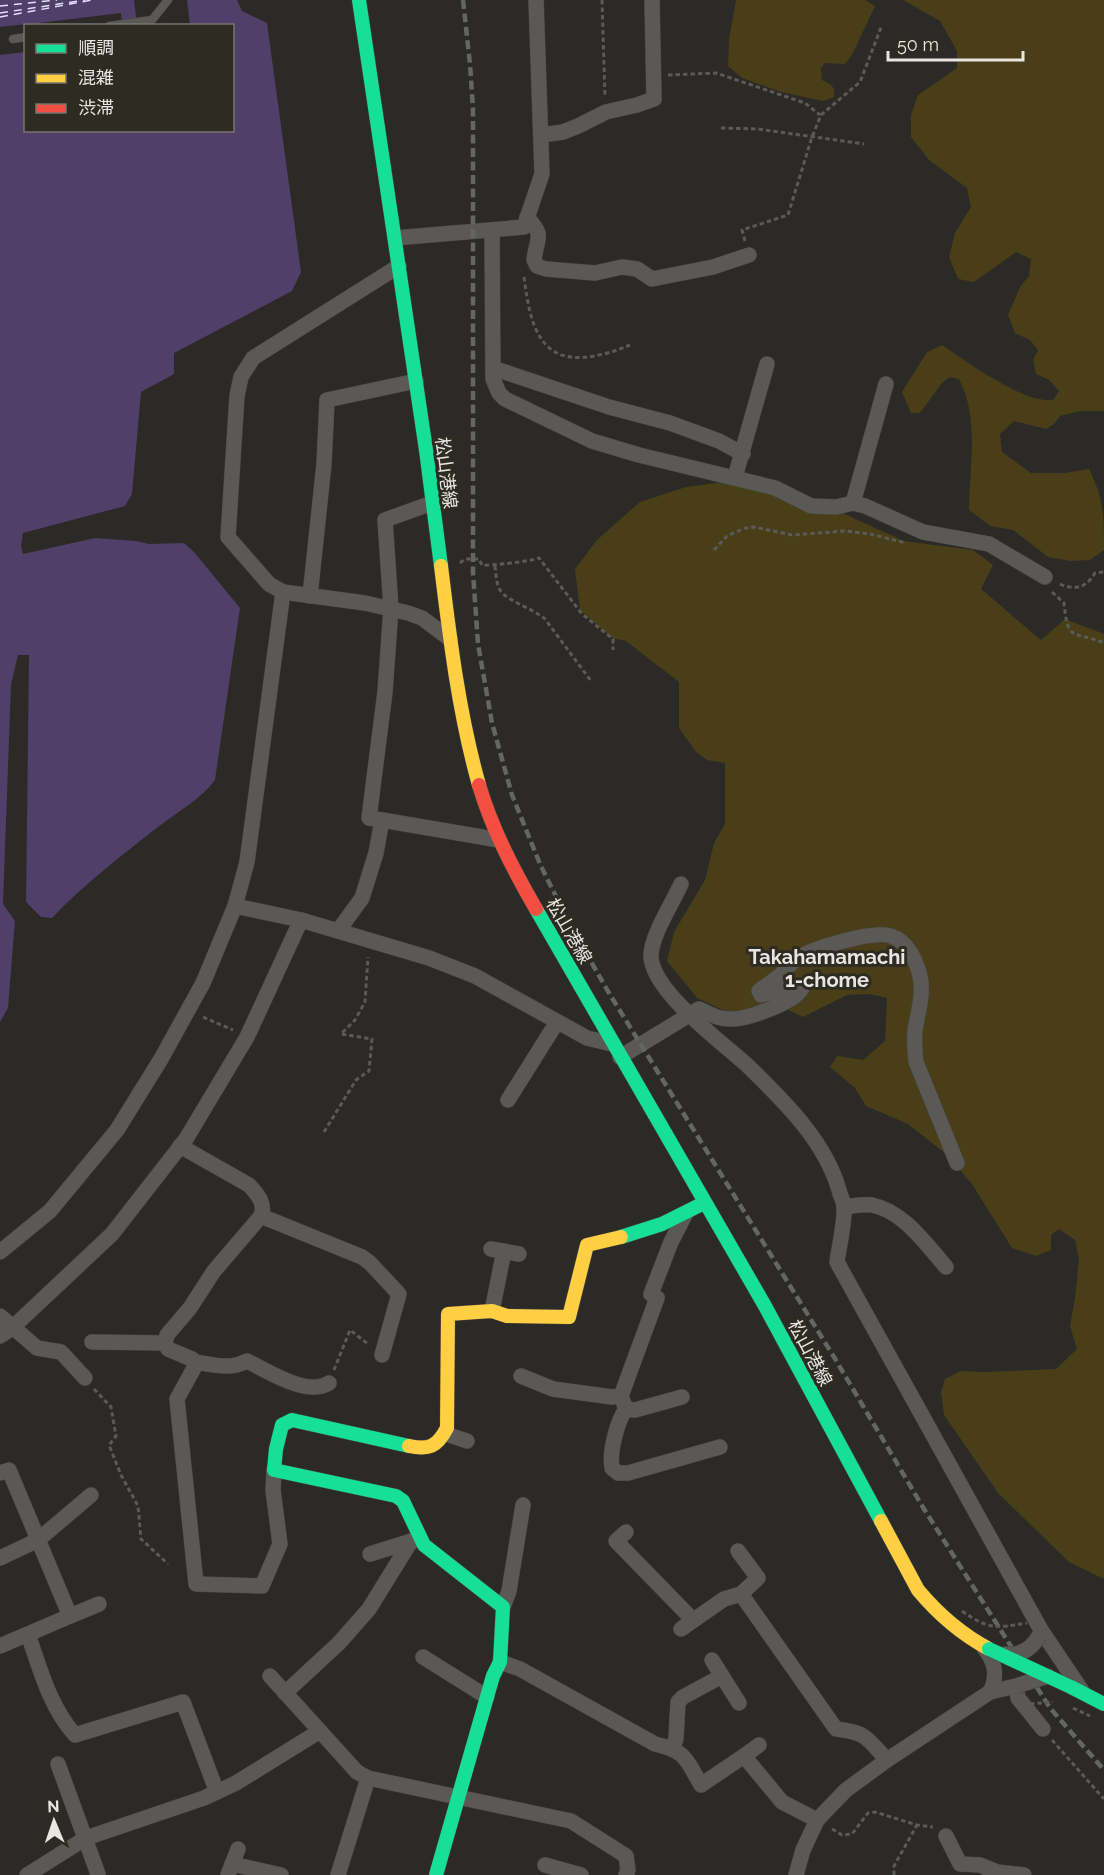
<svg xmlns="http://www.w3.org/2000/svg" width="1104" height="1875" viewBox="0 0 1104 1875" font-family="Raleway,'Noto Sans JP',sans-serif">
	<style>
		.green { fill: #493e18 }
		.water { fill: #4f3f69; fill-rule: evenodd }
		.pier { fill: #2b2a26 }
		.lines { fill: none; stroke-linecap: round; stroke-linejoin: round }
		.ferry { stroke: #e6dcfc; stroke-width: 1.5; stroke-dasharray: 8 6; stroke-linecap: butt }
		.lane-casing { stroke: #464541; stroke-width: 9 }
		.street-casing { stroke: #464541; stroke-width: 16 }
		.fast-casing { stroke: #464541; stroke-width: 15 }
		.slow-casing { stroke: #464541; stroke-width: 15 }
		.jam-casing { stroke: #464541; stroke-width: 15 }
		.path { stroke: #5b5a56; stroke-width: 3; stroke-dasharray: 4.5 3; stroke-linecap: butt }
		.lane { stroke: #5a5955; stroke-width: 8 }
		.street { stroke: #5a5955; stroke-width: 15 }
		.fast { stroke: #16e098; stroke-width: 14 }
		.slow { stroke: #ffcf43; stroke-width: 14 }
		.jam { stroke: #f24e42; stroke-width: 14 }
		.rail { stroke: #656562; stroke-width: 4.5; stroke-dasharray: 9 4.5; stroke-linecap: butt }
		.street-bridge-casing { stroke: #464541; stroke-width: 16; stroke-linecap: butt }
		.fast-bridge-casing { stroke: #464541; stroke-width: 15; stroke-linecap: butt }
		.path-bridge { stroke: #5b5a56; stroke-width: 3; stroke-dasharray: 4.5 3; stroke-linecap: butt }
		.street-bridge { stroke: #5a5955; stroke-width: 15 }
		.fast-bridge { stroke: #16e098; stroke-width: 14 }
		.labels { text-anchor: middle; stroke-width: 6; stroke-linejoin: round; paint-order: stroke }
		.street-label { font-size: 18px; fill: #e8e6e1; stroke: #2e2b23 }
		.neighbourhood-label { font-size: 20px; font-weight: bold; fill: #e8e6e1; stroke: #2e2b23 }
	</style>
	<rect width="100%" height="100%" fill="#2b2a26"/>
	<g class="green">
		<path d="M736,0H865L875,6L853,53L845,64L825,63L821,69L822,80C831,85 836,86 834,97L823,101L781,92L742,78L728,66L729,39Z"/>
		<path d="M903,0H1104V411H1080L1060,416L1054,424L1046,429L1014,421L1000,434L1002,452L1031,473H1065L1089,469C1104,499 1104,515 1104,550L1090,560L1070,561L1048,557L1013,530L990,526L969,510C969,467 980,419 959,379L950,377L942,383L920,413H911L902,392L927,352L942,345C966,361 1024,404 1053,400L1059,391L1049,380L1036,374L1033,360L1038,350L1030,340L1015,333L1008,315L1020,287L1029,276L1031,259L1016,252L974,282L958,279L949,257L955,233L971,207L967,188L929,160L911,137V115L918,95L957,68V51L940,21Z"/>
		<path d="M747,479L798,493L904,541L973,550L993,565L981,589L1041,640L1065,619L1104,634V1579L1069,1562L998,1493L944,1415L941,1392L945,1379L961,1371L986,1372L1056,1369L1077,1349L1070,1326L1075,1298L1079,1259L1075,1240L1059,1229L1051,1235V1250L1036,1256L1012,1248L972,1184L946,1154L908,1124L866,1106L855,1088L830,1067L837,1056L863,1060L885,1041L887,998L869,994L847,995L803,1017L786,1009L736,1016L697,998L667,961L674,932L705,880L714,843L725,824V763L707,760L696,752L679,728V682L626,641L612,638L580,610L575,569L597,540L640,502L686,487Z"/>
	</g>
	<path class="water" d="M0,0H237L242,11L267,23L301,272L292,291L174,353V374L141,392L132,494L125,506L23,533L21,546L23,554L95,538L136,541L149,544L184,543L194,552L240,608L215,780C200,800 177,812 158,827C121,856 84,884 52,918L41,917L26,902L29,655H18L11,685L3,904L15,921L8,1008L0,1022ZM26,26H232V130H26Z"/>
	<g class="pier">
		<path d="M134,0H187L190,25H137Z"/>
		<path d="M121,13L122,25L39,26V23Z"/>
		<path d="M27,24L25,52L0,55V27Z"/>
	</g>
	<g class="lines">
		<g class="ferry">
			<path d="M0,6L57,0"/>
			<path d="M0,13L85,0"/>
			<path d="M0,17L92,0"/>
		</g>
		<defs>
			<g id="lane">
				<path d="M109,26L152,20L168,0"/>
				<path d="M13,39L26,37"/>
			</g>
			<g id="street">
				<path d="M541,135L563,132L578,126L606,112L637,105L654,99L652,0"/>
				<path d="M527,217C545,237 537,236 534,260L537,266L546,269L595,273L622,267L637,269L652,279L713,267L749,255"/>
				<path d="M492,230L493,379L499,393L505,399L592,441L639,455L775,488L811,506L836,507L853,503L865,506L923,532L989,544L1045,577"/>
				<path d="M395,238L524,227L542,174L536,0"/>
				<path d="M399,266L253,358L241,377L237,396L228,537L269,584L283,592L365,603L408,613L422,618L450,639"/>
				<path d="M493,368L609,407L670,423L719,441L743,454"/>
				<path d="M735,477L767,364"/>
				<path d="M853,503L886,384"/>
				<path d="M310,596L324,464L327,400L416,381"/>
				<path d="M382,820L499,840"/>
				<path d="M681,884C672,904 652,934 651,955C650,990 723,1043 748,1066C784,1101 825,1141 839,1190C840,1195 844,1202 844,1207C845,1223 839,1246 837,1262L1041,1630L1082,1691"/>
				<path d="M235,906L301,920L429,958L475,976L587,1038L612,1044"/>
				<path d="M338,931L362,898L376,853L382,820L369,818L385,692L391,608L385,520L432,503"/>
				<path d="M620,1057L699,1009C710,1014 718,1019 730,1019C746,1020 796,1002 802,988L801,986L761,995L759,991C765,986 772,982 778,977C785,972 790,963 798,958C813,948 874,930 891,936C907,941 916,960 920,976C924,994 918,1012 915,1030C914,1041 915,1051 916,1062L957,1163"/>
				<path d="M508,1100L557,1022"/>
				<path d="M180,1146L249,1185C257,1194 266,1203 261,1216L214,1271L190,1308L167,1335L165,1343L168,1349L192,1359L195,1362L194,1368L177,1399L196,1584L262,1586L280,1544L273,1490L274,1470"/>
				<path d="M844,1207C853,1206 863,1204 872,1205C903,1211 926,1244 946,1267"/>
				<path d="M261,1216L362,1257L370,1263L399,1294L382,1355"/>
				<path d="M491,1249L519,1254"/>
				<path d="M0,1252L50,1211L117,1130L161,1059L203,983L235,906L247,862L283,592"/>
				<path d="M492,1311L504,1251"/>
				<path d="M0,1316L37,1348L61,1352L85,1378"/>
				<path d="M0,1336L12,1328L112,1234L186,1139L247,1037L301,920"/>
				<path d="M92,1342L165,1343"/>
				<path d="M195,1362C214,1365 230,1370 247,1361C268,1371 307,1397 329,1383"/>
				<path d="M521,1376L553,1389L612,1397L621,1396L657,1298L651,1294L671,1242L685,1215"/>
				<path d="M621,1396L626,1409C617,1421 609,1453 612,1468L618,1473H628L720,1447"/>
				<path d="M626,1409L635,1410L682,1397"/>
				<path d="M446,1434L467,1441"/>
				<path d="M0,1473L9,1470L70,1616L0,1646"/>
				<path d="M626,1532L616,1541L693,1620"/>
				<path d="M738,1551L758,1578L741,1594"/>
				<path d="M370,1554L415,1540"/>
				<path d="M0,1558L38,1540L91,1495"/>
				<path d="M503,1607L509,1591L523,1505"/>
				<path d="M70,1616L99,1604"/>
				<path d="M681,1629L724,1599L741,1594L836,1729C866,1732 867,1738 887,1760"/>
				<path d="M28,1634C40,1669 50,1707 75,1735L183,1702L217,1792"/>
				<path d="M984,1648C995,1661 998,1677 990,1692"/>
				<path d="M423,1657L487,1697"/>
				<path d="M712,1660L739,1703"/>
				<path d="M500,1662L520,1669L655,1744C686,1751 686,1759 701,1785L744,1756L782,1802L817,1820"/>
				<path d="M270,1676L357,1772L368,1778L571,1821L626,1856L628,1870L626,1875"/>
				<path d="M285,1693L339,1643L369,1609L411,1541"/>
				<path d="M673,1748L676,1738L678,1702L683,1697L722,1676"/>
				<path d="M744,1756L759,1745"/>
				<path d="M58,1764L98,1874"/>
				<path d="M946,1836L960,1864L980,1865L997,1872L1024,1875"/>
				<path d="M232,1864L281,1875"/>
				<path d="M545,1865L581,1875"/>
				<path d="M27,1875L86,1838L204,1798L236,1783L320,1731"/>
				<path d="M228,1875L238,1849"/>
				<path d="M338,1875L368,1778"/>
				<path d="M796,1875L803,1850L817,1820L846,1790L887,1760L990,1692L1016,1686L1018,1698L1043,1729"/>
			</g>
			<g id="fast">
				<path d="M359,0L426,450L441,566"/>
				<path d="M536,909L765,1306L881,1521"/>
				<path d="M621,1237L662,1224L704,1203"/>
				<path d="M409,1446L292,1420L282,1425L276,1449L274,1470L396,1496L403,1501L424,1545L503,1607L500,1662L493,1676L436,1875"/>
				<path d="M1071,1687L1104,1704"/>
			</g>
			<g id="slow">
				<path d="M441,566C450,640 459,714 479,785"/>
				<path d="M409,1446C429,1450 437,1447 447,1428L448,1314L492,1311L507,1316L569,1317L587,1245L621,1237"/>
				<path d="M881,1521L918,1590C938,1614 961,1634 989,1649"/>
			</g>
			<path id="jam" d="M479,785C492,829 513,869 536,909"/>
		</defs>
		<use href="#lane" class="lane-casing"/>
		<use href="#street" class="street-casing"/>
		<use href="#fast" class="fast-casing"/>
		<use href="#slow" class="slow-casing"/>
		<use href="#jam" class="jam-casing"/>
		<g class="path">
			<path d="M602,0L605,97"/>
			<path d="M668,75L716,73L805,103L820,115"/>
			<path d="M721,128L758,129L864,144"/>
			<path d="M745,241L742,230L788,215L812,137L821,115L860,82L882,25"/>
			<path d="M524,277C530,324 539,369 599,355C610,353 620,349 630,345"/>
			<path d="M714,550L727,536L745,528L754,527L792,535L845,531L870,534L906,543"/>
			<path d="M460,563L465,559H479L482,565C491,566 532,561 539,558L582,614L613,639V650"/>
			<path d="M495,566C496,574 496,583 500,590C505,600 534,609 545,619L591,681"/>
			<path d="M1060,584C1075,591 1087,587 1095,573L1104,572"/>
			<path d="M1052,592L1064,603C1068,643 1072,630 1104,643"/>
			<path d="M203,1017L233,1030"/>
			<path d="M324,1132L356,1080L369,1071L372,1039L341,1034L355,1020L365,1002L368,957"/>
			<path d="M334,1370L350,1330L368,1344"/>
			<path d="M94,1389L111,1407L116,1436L109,1445L121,1475L138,1506L141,1539L168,1564"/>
			<path d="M1052,1740L1104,1799"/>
			<path d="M832,1829L842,1835L852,1834L868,1813L875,1812L917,1825L933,1827"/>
			<path d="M894,1875V1866L917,1825"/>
		</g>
		<use href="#lane" class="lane"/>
		<use href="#street" class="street"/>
		<use href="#fast" class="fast"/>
		<use href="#slow" class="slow"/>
		<use href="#jam" class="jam"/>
		<path class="rail" d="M463,0L470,64L473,109V573L478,644L492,723L512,795L540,864L571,927L609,993L834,1357L924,1509L1050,1708L1104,1770"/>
		<defs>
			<g id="street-bridge">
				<path d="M1004,1654C1019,1656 1031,1650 1039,1636"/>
				<path d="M1016,1686L1048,1676"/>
			</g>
			<path id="fast-bridge" d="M989,1649L1071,1687"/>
		</defs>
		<use href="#street-bridge" class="street-bridge-casing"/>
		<use href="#fast-bridge" class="fast-bridge-casing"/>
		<g class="path-bridge">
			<path d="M962,1611C989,1630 996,1628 1027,1623"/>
			<path d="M1030,1704L1053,1702"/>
			<path d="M1073,1708L1090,1716"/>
		</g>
		<use href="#street-bridge" class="street-bridge"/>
		<use href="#fast-bridge" class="fast-bridge"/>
	</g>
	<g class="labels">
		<g class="street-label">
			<text transform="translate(446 473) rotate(83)" y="6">松山港線</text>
			<text transform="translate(569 931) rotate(60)" y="6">松山港線</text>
			<text transform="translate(810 1353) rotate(62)" y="6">松山港線</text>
		</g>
		<g class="neighbourhood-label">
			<text x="827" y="964">Takahamamachi<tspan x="827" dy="23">1-chome</tspan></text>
		</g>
	</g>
	<rect x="24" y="24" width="210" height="108" fill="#2e2b23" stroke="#78766f" stroke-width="1.5"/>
	<rect x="36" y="44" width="30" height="9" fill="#16e098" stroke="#78766f" stroke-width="1.5"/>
	<text x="78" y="54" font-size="18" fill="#e8e6e1">順調</text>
	<rect x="36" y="74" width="30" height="9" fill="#ffcf43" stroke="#78766f" stroke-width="1.5"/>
	<text x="78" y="84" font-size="18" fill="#e8e6e1">混雑</text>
	<rect x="36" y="104" width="30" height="9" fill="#f24e42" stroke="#78766f" stroke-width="1.5"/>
	<text x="78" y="114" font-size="18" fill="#e8e6e1">渋滞</text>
	<g transform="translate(54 1821) rotate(358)" stroke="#2e2b23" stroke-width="4.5" paint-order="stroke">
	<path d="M0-4.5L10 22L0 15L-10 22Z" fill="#e8e6e1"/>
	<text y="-9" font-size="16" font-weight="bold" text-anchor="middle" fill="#e8e6e1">N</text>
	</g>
	<path d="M888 51v9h135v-9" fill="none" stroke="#e8e6e1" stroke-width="3"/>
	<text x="897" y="51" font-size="18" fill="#e8e6e1" stroke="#2e2b23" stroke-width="4.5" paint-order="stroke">50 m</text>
</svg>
